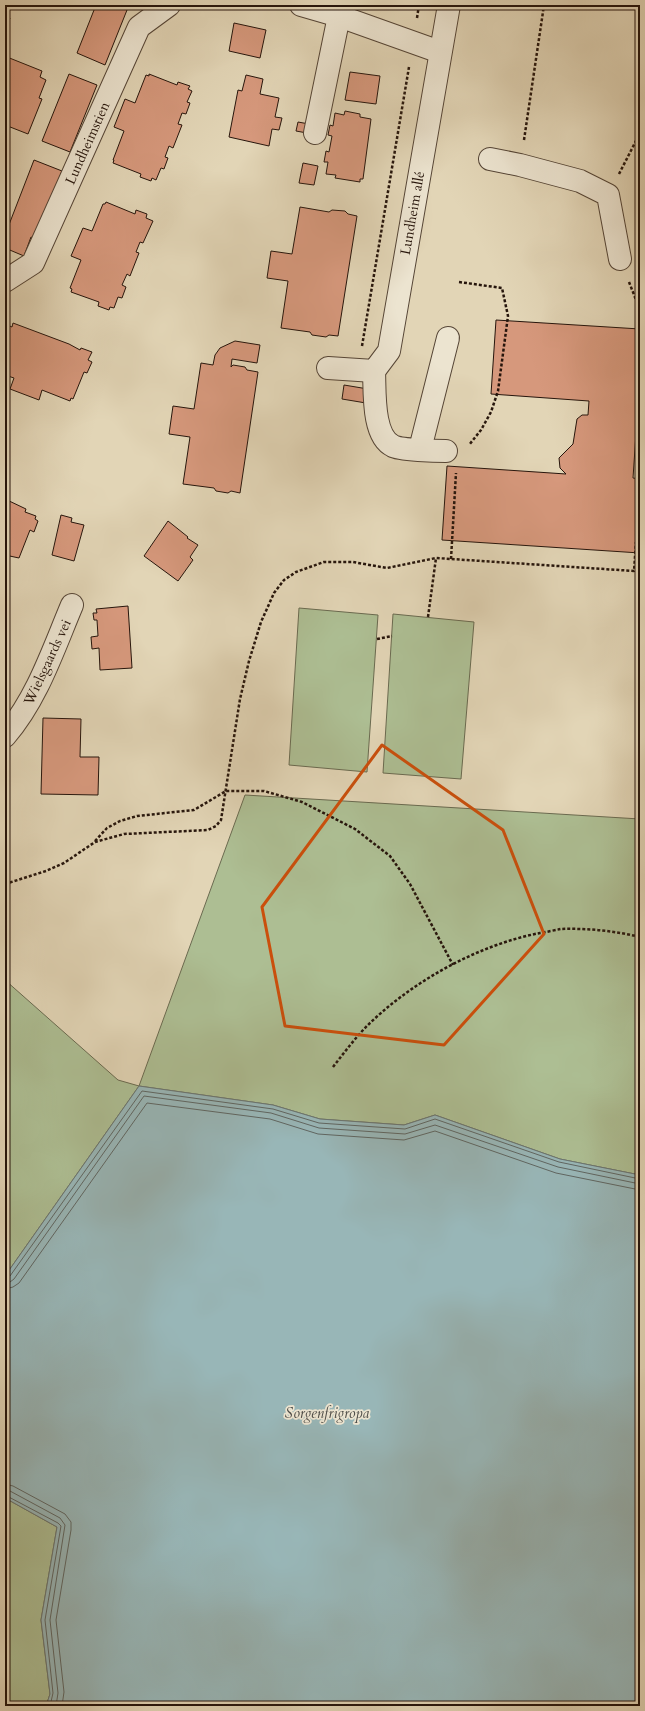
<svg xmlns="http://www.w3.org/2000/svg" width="645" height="1711" viewBox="0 0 645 1711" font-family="Cardo,serif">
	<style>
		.green { fill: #adbe93; stroke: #6a6a50 }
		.water { fill: #98b6b7; stroke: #6a7673 }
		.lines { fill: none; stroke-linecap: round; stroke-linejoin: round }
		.shore { stroke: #5f6662; stroke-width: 1 }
		.building { fill: #d6987c; stroke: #26150c }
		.minor-casing { stroke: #554536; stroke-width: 24 }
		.path { stroke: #26150c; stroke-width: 2.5; stroke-dasharray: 3 2; stroke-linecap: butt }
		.minor { stroke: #ece4d0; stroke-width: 22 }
		.marked { fill: none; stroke: #cb4f0c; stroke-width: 3; stroke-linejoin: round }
		.labels { text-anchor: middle; stroke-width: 3.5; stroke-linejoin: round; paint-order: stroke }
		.street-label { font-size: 14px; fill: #26150c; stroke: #ece4d0 }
		.water-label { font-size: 15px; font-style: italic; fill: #4e4d48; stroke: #ece4d0 }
	</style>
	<rect width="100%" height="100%" fill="#e2d5b6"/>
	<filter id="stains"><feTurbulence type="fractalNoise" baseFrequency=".005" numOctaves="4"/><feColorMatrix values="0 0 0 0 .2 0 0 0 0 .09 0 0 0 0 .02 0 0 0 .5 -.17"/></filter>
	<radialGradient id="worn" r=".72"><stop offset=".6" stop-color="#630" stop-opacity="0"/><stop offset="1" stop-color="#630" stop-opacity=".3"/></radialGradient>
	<g class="green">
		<path d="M299,608L378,615L367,772L289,765Z"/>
		<path d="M393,614L474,622L461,779L383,773Z"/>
		<path d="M245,795L640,819V1175L560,1159L435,1115L404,1125L320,1119L273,1105L139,1086L5,1276V980L118,1080L139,1086Z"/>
		<path d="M5,1498L57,1527L41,1620L50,1694L46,1706H5Z"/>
	</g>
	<path class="water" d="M139,1086L273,1105L320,1119L404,1125L435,1115L560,1159L640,1175V1706H46L50,1694L41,1620L57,1527L5,1498V1276Z"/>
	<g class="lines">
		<g class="shore">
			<path d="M5,1278L10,1276L142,1091L273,1109L319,1123L405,1129L435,1119L559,1162L640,1179"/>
			<path d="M5,1283L10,1282L14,1279L144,1096L271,1113L319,1128L405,1134L435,1125L558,1167L640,1184"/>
			<path d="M5,1289L13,1287L19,1283L147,1103L270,1119L318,1134L404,1140L435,1131L556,1173L640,1190"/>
			<path d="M5,1484L13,1486L65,1514L71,1522V1530L56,1620L64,1692L62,1706"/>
			<path d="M5,1490L10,1491L60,1518L65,1525L50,1620L58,1693L56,1706"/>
			<path d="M5,1495L58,1523L61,1526L45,1620L53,1693L50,1706"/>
		</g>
	</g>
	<g class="building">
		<path d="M96,5H129L105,65L77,53Z"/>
		<path d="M5,16L10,18L5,31Z"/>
		<path d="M234,23L266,30L260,58L229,51Z"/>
		<path d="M7,57L42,71L40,77L46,80L39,98L42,99L28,134L5,125V61Z"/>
		<path d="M350,72L380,76L376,104L345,100Z"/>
		<path d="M69,74L97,85L70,152L42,141Z"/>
		<path d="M149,74L177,85L178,82L190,86L188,89L192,91L187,102L190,103L186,114L182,113L178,124L182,125L173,148L169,146L165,157L168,158L164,169L161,168L156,180L152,178L151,181L140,177L141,174L113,163L114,160H113L124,131L114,127L125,99L135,103L146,75L149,76Z"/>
		<path d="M246,75L263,79L260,94L279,98L275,117L282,118L279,130L272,129L269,146L229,137L238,90L242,91Z"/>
		<path d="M345,111L360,114V117L371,119L363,179H360V182L335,178L336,175L326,174L328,162H324L326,151L329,152L332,136L328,135L330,125L333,126L335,113L344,115Z"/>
		<path d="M298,122L309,124L307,133L296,131Z"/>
		<path d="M34,160L62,171L35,239L31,237L24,256L5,248V235Z"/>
		<path d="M303,163L318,166L314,185L299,183Z"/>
		<path d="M106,202L135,214L136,210L147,214L146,218L153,221L143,243L140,242L136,252L139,253L130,276L127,274L122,285L126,287L122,298L118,297L114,308L110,307L109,310L98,306L99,302L71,292L72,289L70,288L81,260L71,256L83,228L92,231L103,204H105Z"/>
		<path d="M300,207L329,212L332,210L345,211L348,214L357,216L338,336L329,335L326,337L312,335L310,332L281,328L288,281L267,278L271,251L292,254Z"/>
		<path d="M496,320L640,329V404H638L633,478L640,479V553L442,540L447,466L566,474L560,468L559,458L573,444L577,419L582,415H588L589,401L491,394Z"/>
		<path d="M13,323L69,344L80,350L81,348L92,352L88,360L92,362L87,373L84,372L73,399L71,398L70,401L42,390L39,400L10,389L14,378L5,375V324L12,327Z"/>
		<path d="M235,341L260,345L257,363L232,359L231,367L233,365L245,367L247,370L258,372L240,493L231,491L228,493L216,491L214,488L183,484L190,437L169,434L173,406L194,409L201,363L213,365L215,355L220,348Z"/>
		<path d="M344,385L368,389L366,403L342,399Z"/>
		<path d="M5,499L26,509L25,512L36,516L35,519L38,521L34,532L30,530L19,558L5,555Z"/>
		<path d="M61,515L72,518L71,522L84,525L74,561L52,555Z"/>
		<path d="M168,521L188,537L187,538L198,545L190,557L193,560L178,581L144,556Z"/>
		<path d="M128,606L132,668L100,670L99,648L92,649L91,637L98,636L97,620H94L93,613H97L96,609Z"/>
		<path d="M43,718L81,719L80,757H99L98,795L41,794Z"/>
	</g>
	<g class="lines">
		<defs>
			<g id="minor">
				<path d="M301,5L339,16L440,52"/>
				<path d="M315,133L339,16"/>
				<path d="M490,159L520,165L580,181L608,195L620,259"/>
				<path d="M5,281L33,263L139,27L169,5"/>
				<path d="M328,368L374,371L389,351L449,5"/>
				<path d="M374,371C375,391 372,436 393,446C400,450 436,451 446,451"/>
				<path d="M420,449L448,338"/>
				<path d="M5,736C37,699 53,650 72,605"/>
			</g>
		</defs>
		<use href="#minor" class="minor-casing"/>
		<g class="path">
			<path d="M417,18L419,5"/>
			<path d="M524,140L544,5"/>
			<path d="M619,174L640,133"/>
			<path d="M459,282L502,288L508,316L498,391L491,412L481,430L469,445"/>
			<path d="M629,282L640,310"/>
			<path d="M362,346L409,67"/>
			<path d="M451,559L456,473"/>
			<path d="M428,617L436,558"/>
			<path d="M377,639L392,636"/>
			<path d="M95,841L107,828L120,821L137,816L194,810L226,791H264L302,802L355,829L390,856L410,884L453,965"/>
			<path d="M5,884L46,871L64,863L95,842L124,834L208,830L216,826L221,820L240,699L249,661L261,622L274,593L284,580L296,572L324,562H353L387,568L436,558L634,571L636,542"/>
			<path d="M333,1067C343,1054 353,1041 364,1029C409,983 477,945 540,933C547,932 555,930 561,929C587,928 615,931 640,937"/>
		</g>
		<use href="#minor" class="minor"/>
	</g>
	<path class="marked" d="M382,745L503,830L544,934L444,1045L285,1026L262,907Z"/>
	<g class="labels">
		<g class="street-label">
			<text transform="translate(87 143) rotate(-66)" y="5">Lundheimstien</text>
			<text transform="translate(412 213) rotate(-80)" y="5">Lundheim allé</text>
			<text transform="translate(47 662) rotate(-65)" y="5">Wielsgaards vei</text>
		</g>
		<g class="water-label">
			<text x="327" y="1418">Sorgenfrigropa</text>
		</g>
	</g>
	<rect width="645" height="1711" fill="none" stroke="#e2d5b6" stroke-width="20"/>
	<rect x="6" y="6" width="633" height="1699" fill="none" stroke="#26150c" stroke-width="2"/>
	<rect x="10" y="10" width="625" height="1691" fill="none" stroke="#26150c"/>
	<rect width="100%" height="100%" filter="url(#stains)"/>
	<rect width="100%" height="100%" fill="url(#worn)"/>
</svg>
